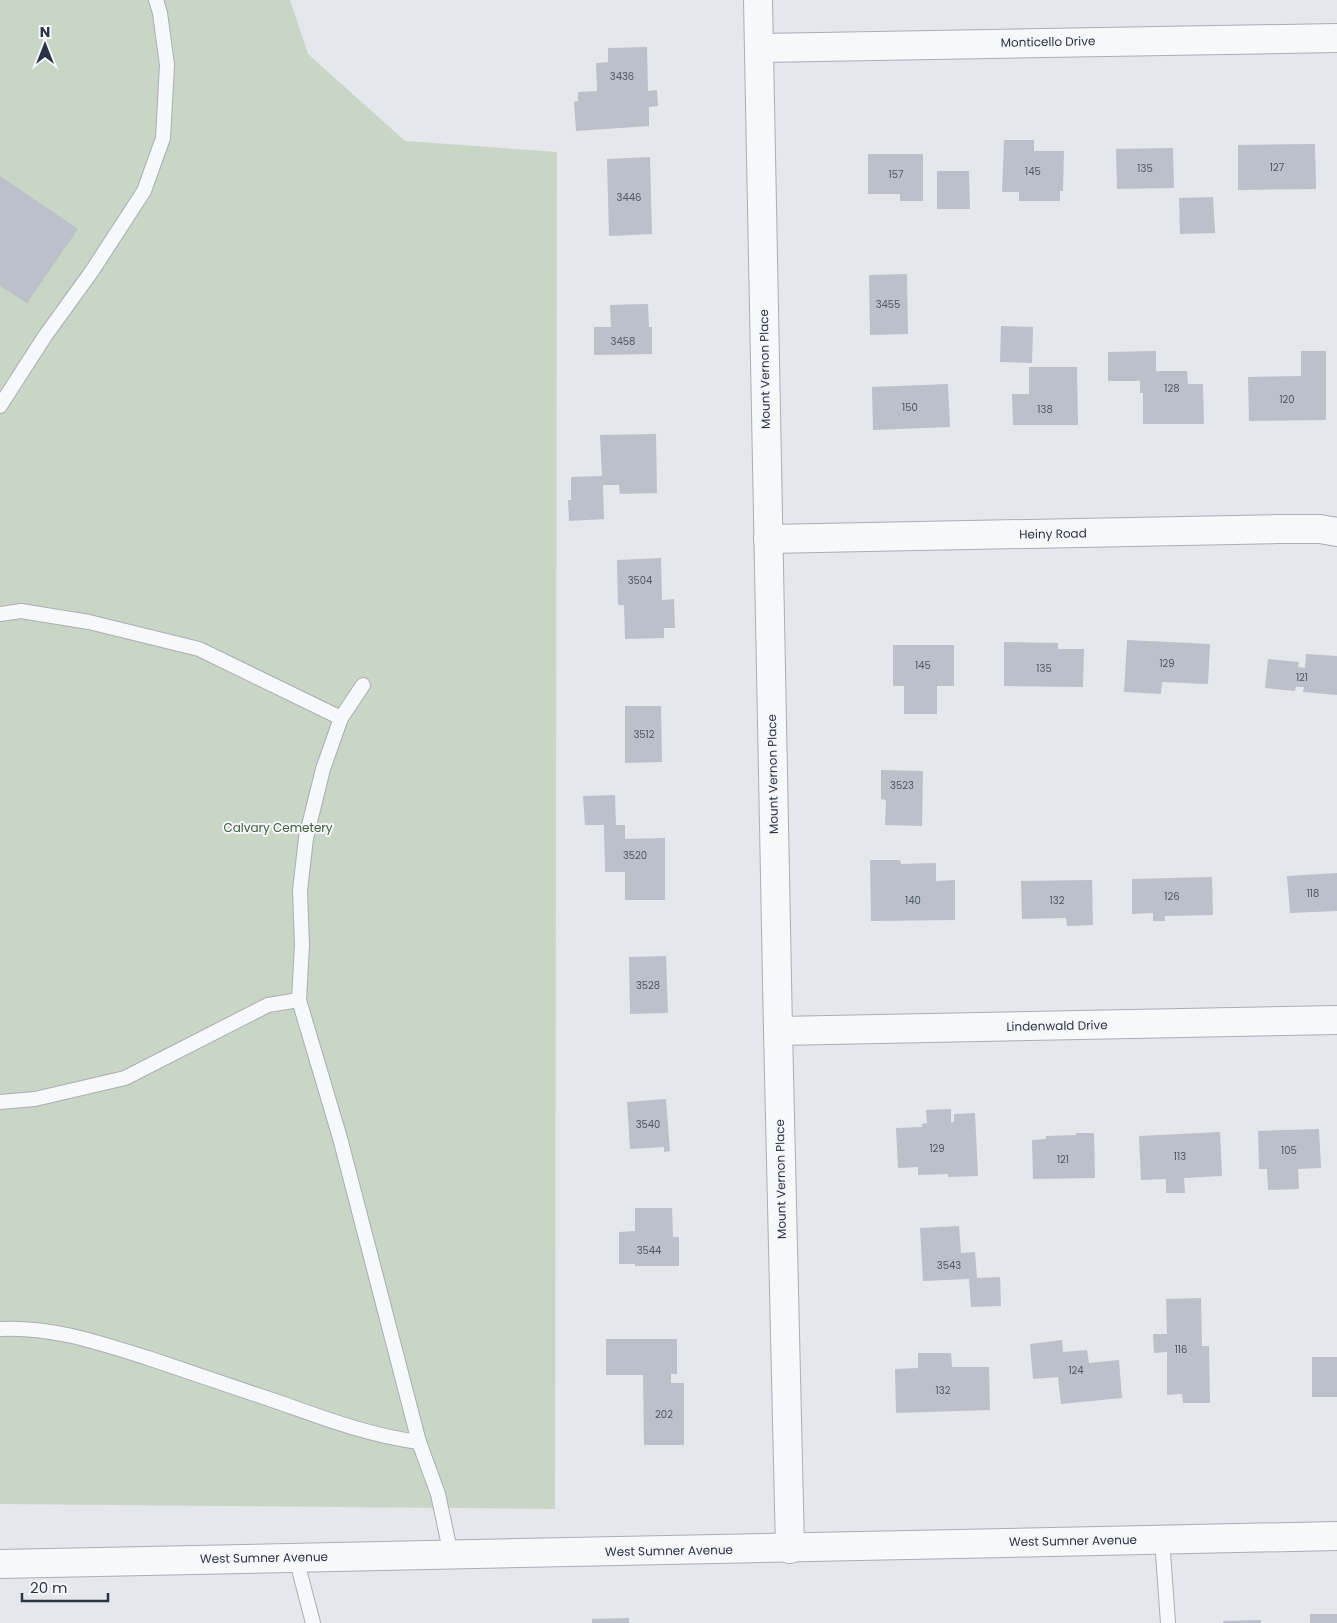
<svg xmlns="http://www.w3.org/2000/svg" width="1337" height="1623" viewBox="0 0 1337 1623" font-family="Poppins,sans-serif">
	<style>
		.green { fill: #c9d6c5 }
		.building { fill: #bbc0ca }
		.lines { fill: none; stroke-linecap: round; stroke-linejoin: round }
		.service-casing { stroke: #a9aeb7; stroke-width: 16 }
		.minor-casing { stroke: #a9aeb7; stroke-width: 30 }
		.tertiary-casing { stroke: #a9aeb7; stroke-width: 30 }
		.service { stroke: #f7f8fa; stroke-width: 14 }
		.minor { stroke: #f7f8fa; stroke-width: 28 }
		.tertiary { stroke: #f7f8fa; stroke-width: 28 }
		.labels { text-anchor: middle; stroke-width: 4; stroke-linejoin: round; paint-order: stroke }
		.number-label { font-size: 10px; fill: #4f5766 }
		.street-label { font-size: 12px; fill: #2b3445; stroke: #f4f6f9 }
		.park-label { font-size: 12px; fill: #3f6138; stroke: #f4f6f9 }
	</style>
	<rect width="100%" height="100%" fill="#e4e7ec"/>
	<path class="green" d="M0,0H290L308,54L405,141L557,152L555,1509L0,1504Z"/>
	<g class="building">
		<path d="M647,47L648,91L657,90L658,106L649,107V126L576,131L574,102L578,101V92L597,91L596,63L608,62V48Z"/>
		<path d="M1004,140H1034V151H1064L1063,191H1060V201H1019V192H1002Z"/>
		<path d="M1315,144L1316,189L1238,190V145Z"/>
		<path d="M1173,148L1174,188L1117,189L1116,149Z"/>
		<path d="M868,154H923V201H900V194H868Z"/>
		<path d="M650,157L652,234L609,236L607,159Z"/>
		<path d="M937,171H969L970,209H937Z"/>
		<path d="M0,176L78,229L27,303L0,286Z"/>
		<path d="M1213,197L1215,233L1180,234L1179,198Z"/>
		<path d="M907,274L908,334L870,335L869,275Z"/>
		<path d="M648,304L649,327H652V354L594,355V327H611L610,305Z"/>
		<path d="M1001,326L1033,327L1032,363L1000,362Z"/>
		<path d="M1156,351V371H1187L1188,384H1203L1204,424H1143V393H1140V381H1108V352Z"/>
		<path d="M1301,351H1326V420L1249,421L1248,377L1301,376Z"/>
		<path d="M1029,367H1077L1078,425H1013L1012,394H1029Z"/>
		<path d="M948,384L950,427L873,430L872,387Z"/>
		<path d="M656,434L657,493L620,494L619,485H603L604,519L569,521L568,500H571V477L602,476L600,435Z"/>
		<path d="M661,558L662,600L674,599L675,628H664V638L625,639L624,605H618L617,560Z"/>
		<path d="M1127,640L1210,644L1208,684L1162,682L1161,694L1124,692Z"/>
		<path d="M1004,642L1058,643V649H1084L1083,687L1004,686Z"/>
		<path d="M893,645H954V686H937V714H904V686H893Z"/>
		<path d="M1306,654L1337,656V695L1303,692L1304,687H1296L1295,691L1265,688L1268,659L1299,662L1298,667L1305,668Z"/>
		<path d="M625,706H661L662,762L625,763Z"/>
		<path d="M881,770L923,771L922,826L885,825L886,800L881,799Z"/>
		<path d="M615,795L616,825H625V839L665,838V900H625V872H605L604,825H585L583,796Z"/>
		<path d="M870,860H900L901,864L936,863V881L955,880V920L871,921Z"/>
		<path d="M1337,873V911L1290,913L1287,876Z"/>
		<path d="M1212,877L1213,915L1165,916V921H1153V913L1132,914V879Z"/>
		<path d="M1092,880L1093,925L1067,926L1066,918L1022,919L1021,881Z"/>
		<path d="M666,956L668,1013L630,1014L629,957Z"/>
		<path d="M666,1099L670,1151L664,1152V1147L630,1149L627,1102Z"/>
		<path d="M951,1109V1122H954V1114L975,1113L978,1176L948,1177V1174L918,1175V1167L898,1168L896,1128L922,1127V1124L927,1123L926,1110Z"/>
		<path d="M1319,1129L1321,1168L1298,1169L1299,1189L1268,1190L1267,1169H1259L1258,1131Z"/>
		<path d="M1220,1132L1222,1176L1184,1178L1185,1193H1166V1179L1141,1180L1139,1136Z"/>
		<path d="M1076,1133H1094L1095,1178L1033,1179L1032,1140L1046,1139V1136L1076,1135Z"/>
		<path d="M635,1208H672L673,1237H679V1266H635V1264H619V1232L635,1231Z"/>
		<path d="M959,1226L961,1253L975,1252L977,1278L1000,1277L1001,1306L971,1307L969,1279L923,1281L920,1228Z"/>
		<path d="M1201,1298L1202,1346H1209L1210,1403H1183L1182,1394L1167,1395V1352L1154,1353L1153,1334H1167L1166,1299Z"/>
		<path d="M606,1339H677V1374H671V1383H684V1445H644L643,1375H606Z"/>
		<path d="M1062,1340L1063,1352L1087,1350L1089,1363L1119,1360L1122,1398L1061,1404L1058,1377L1033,1379L1030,1344Z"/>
		<path d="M918,1353H951L952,1367H989L990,1410L896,1413L895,1369L918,1368Z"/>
		<rect x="1312" y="1357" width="25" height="40"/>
		<rect x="1310" y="1614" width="27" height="9"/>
		<path d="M629,1618V1623H592V1619Z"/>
		<path d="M1261,1620V1623H1223V1621Z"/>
	</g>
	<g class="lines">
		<defs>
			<g id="service">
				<path d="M0,406L45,336L92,271L144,191L163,138L167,65L160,13L156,0"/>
				<path d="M0,614L21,611L89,622L199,649L341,718"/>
				<path d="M363,685L341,718L323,769L306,838L300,891L302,945L299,1000L340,1138L419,1442L438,1494L451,1555"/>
				<path d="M0,1102L35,1099L125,1078L268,1005L299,1000"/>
				<path d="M0,1329C51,1326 100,1343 148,1358C192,1373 236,1388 281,1403C326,1419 371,1436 419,1442"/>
				<path d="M1162,1539L1168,1623"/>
				<path d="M296,1558L313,1623"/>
			</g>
			<g id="minor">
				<path d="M758,0L778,1031L790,1549"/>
				<path d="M759,48L1337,38"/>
				<path d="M768,539L1279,529H1320L1337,532"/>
				<path d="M778,1031L1337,1020"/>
			</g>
			<path id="tertiary" d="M0,1564L1337,1536"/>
		</defs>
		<use href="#service" class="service-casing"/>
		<use href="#minor" class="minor-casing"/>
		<use href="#tertiary" class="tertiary-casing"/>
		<use href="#service" class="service"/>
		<use href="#minor" class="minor"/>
		<use href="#tertiary" class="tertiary"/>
	</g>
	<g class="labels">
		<g class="number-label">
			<text x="622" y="80">3436</text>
			<text x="1277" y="171">127</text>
			<text x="1145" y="172">135</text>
			<text x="1033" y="175">145</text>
			<text x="896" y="178">157</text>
			<text x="629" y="201">3446</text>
			<text x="888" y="308">3455</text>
			<text x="623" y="345">3458</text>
			<text x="1172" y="392">128</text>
			<text x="1287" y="403">120</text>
			<text x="910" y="411">150</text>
			<text x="1045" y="413">138</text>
			<text x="640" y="584">3504</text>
			<text x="1167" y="667">129</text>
			<text x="923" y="669">145</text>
			<text x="1044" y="672">135</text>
			<text x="1302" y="681">121</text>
			<text x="644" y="738">3512</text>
			<text x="902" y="789">3523</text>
			<text x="635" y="859">3520</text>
			<text x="1313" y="897">118</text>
			<text x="1172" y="900">126</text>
			<text x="913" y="904">140</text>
			<text x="1057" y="904">132</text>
			<text x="648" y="989">3528</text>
			<text x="648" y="1128">3540</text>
			<text x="937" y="1152">129</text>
			<text x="1289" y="1154">105</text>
			<text x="1180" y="1160">113</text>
			<text x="1063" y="1163">121</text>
			<text x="649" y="1254">3544</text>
			<text x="949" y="1269">3543</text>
			<text x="1181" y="1353">116</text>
			<text x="1076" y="1374">124</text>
			<text x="943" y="1394">132</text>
			<text x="664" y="1418">202</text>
		</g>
		<g class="street-label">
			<text transform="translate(1048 42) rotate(-1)" y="4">Monticello Drive</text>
			<text transform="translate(765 369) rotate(-91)" y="4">Mount Vernon Place</text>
			<text transform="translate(1053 534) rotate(-1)" y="4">Heiny Road</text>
			<text transform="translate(773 774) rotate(-91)" y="4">Mount Vernon Place</text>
			<text transform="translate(1057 1026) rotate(-1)" y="4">Lindenwald Drive</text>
			<text transform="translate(781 1179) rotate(-91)" y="4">Mount Vernon Place</text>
			<text transform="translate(1073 1541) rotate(-1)" y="4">West Sumner Avenue</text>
			<text transform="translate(669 1551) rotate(-1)" y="4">West Sumner Avenue</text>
			<text transform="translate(264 1558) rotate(-1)" y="4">West Sumner Avenue</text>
		</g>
		<g class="park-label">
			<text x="278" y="832">Calvary Cemetery</text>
		</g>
	</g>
	<g transform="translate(45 45)" stroke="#f4f6f9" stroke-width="4" paint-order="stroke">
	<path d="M0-4L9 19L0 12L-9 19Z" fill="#2b3445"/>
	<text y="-8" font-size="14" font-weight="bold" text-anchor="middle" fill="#2b3445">N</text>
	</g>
	<path d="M22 1593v8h86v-8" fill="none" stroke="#2b3445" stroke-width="2.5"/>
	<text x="30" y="1593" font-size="15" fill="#2b3445" stroke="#f4f6f9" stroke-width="4" paint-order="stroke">20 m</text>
</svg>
